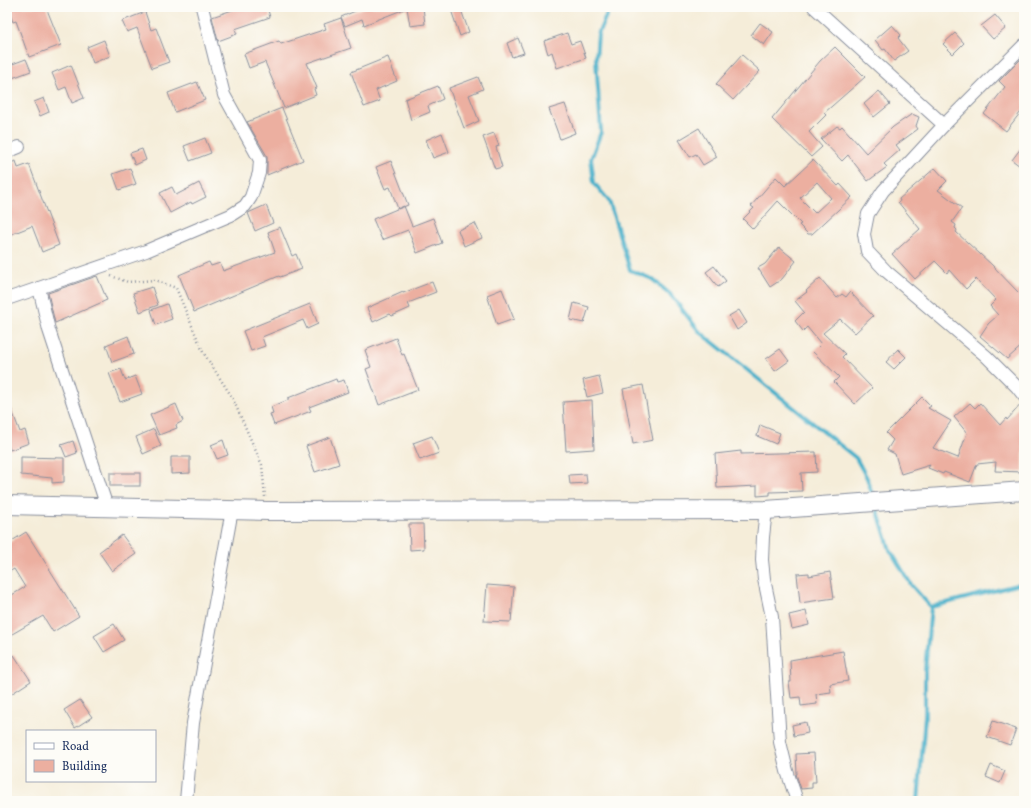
<svg xmlns="http://www.w3.org/2000/svg" width="1031" height="808" viewBox="0 0 1031 808" font-family="Vollkorn,serif">
	<style>
		.lines { fill: none; stroke-linecap: round; stroke-linejoin: round }
		.stream { stroke: #4bb1ca; stroke-width: 4 }
		.building { fill: #ecafa0; fill-rule: evenodd }
		.street-casing { stroke: #888e9c; stroke-width: 14 }
		.secondary-casing { stroke: #888e9c; stroke-width: 20 }
		.path { stroke: #888e9c; stroke-width: 2.5; stroke-dasharray: 1 3; stroke-linecap: butt }
		.street { stroke: #fff; stroke-width: 12 }
		.secondary { stroke: #fff; stroke-width: 18 }
	</style>
	<rect width="100%" height="100%" fill="#fdfcf7"/>
	<filter id="ink" filterUnits="userSpaceOnUse"><feTurbulence type="fractalNoise" baseFrequency=".025" numOctaves="2"/><feDisplacementMap in="SourceGraphic" scale="8" xChannelSelector="R" yChannelSelector="G"/><feConvolveMatrix kernelMatrix="1 2 1 2 8 2 1 2 1" color-interpolation-filters="sRGB"/></filter>
	<filter id="wash" filterUnits="userSpaceOnUse"><feTurbulence type="fractalNoise" baseFrequency=".012" numOctaves="4" result="noise"/><feDisplacementMap in="SourceGraphic" scale="16" xChannelSelector="R" yChannelSelector="G"/><feGaussianBlur stdDeviation="0.9" result="paint"/><feColorMatrix in="noise" values="0 0 0 0 0 0 0 0 0 0 0 0 0 0 0 0 0 1.4 0 .05"/><feComposite in="paint" operator="in"/></filter>
	<g filter="url(#wash)">
		<rect width="100%" height="100%" fill="#f5edd9"/>
		<g class="lines">
			<g class="stream">
				<path d="M610,7L598,34L596,59L601,132L591,159L594,183L609,201L630,270L652,279L670,294L699,331L856,458L867,478L873,497"/>
				<path d="M876,506L890,550L912,586L931,607"/>
				<path d="M918,801L925,716V670L931,607L1024,583"/>
			</g>
		</g>
		<g id="blocks">
			<g class="building">
				<path d="M7,7H46L61,45L29,57L16,21L13,22Z"/>
				<path d="M241,7H267L270,17L235,29L237,34L218,41L212,17Z"/>
				<path d="M365,7H423L425,24L410,26L407,8L364,25L362,19L345,26L341,17Z"/>
				<path d="M450,7H460L469,32L460,36Z"/>
				<path d="M145,12L151,30L156,28L169,62L152,68L137,28L127,32L122,21Z"/>
				<path d="M995,15L1006,28L993,39L981,26Z"/>
				<path d="M341,18L351,48L307,63L317,88L314,89L316,95L284,108L265,62L249,68L244,54L279,41L281,44L326,29L324,24Z"/>
				<path d="M760,23L773,32L764,45L751,35Z"/>
				<path d="M892,25L901,35L898,38L908,51L894,61L885,49L883,50L875,40Z"/>
				<path d="M567,33L571,44L580,41L586,58L557,68L552,52L548,54L544,41Z"/>
				<path d="M955,33L964,43L953,54L943,44Z"/>
				<path d="M518,38L524,53L512,57L507,43Z"/>
				<path d="M104,40L110,56L93,63L87,47Z"/>
				<path d="M835,47L865,77L824,113L826,115L809,132L822,147L811,157L772,119L820,61Z"/>
				<path d="M742,55L760,71L733,100L716,84Z"/>
				<path d="M1024,56V108L1006,131L984,114L1005,87L999,81Z"/>
				<path d="M388,57L397,81L376,90L380,101L364,107L351,72Z"/>
				<path d="M26,59L31,71L7,80V66Z"/>
				<path d="M71,65L84,98L72,103L66,87L59,90L52,73Z"/>
				<path d="M478,77L483,89L469,95L479,121L464,128L449,88Z"/>
				<path d="M197,82L205,100L175,112L168,93Z"/>
				<path d="M438,86L443,99L428,106L430,112L411,120L405,99Z"/>
				<path d="M879,91L890,104L874,117L864,104Z"/>
				<path d="M44,98L49,112L40,116L34,102Z"/>
				<path d="M565,104L575,133L560,139L549,109Z"/>
				<path d="M282,108L303,160L267,175V156L247,122Z"/>
				<path d="M912,114L919,117L916,126L918,129L896,145L900,150L884,164L887,167L868,181L848,155L842,161L821,139L837,126L840,128L842,126L866,153L893,127Z"/>
				<path d="M699,128L717,157L703,165L696,154L690,157L679,140Z"/>
				<path d="M442,133L449,152L433,158L426,140Z"/>
				<path d="M494,133L499,146L496,147L502,167L495,169L483,137Z"/>
				<path d="M205,138L211,153L190,161L184,146Z"/>
				<path d="M1024,144V169L1012,160Z"/>
				<path d="M142,149L146,160L135,165L130,153Z"/>
				<path d="M813,160L838,186L840,184L852,197L812,234H808L799,225L801,224L778,201L753,229L743,219L754,208L751,206L776,177L785,186ZM817,182L831,198L815,213L800,198Z"/>
				<path d="M16,161L18,168L29,164L59,245L42,252L32,226L7,236V164Z"/>
				<path d="M391,161L408,205L398,209L390,187L385,189L376,167Z"/>
				<path d="M130,168L136,184L119,190L113,174Z"/>
				<path d="M935,168L947,181L938,190L962,208L952,222L956,225L955,228L957,230L956,232L992,265L1018,292L1024,286V344L1007,359L980,336L988,324L998,315L990,306L996,300L976,279L966,289L949,270L947,273L935,261L915,279L892,254L920,229L898,202L900,201L899,199Z"/>
				<path d="M199,183L206,197L192,204L191,202L170,213L160,193L172,187L176,195Z"/>
				<path d="M266,205L273,223L255,231L248,213Z"/>
				<path d="M404,206L412,226L433,218L442,243L417,253L408,230L382,240L373,219Z"/>
				<path d="M475,223L482,238L464,246L458,230Z"/>
				<path d="M280,227L292,256L296,254L302,269L280,277L279,276L194,312L179,275L209,262L211,266L220,263L223,271L275,252L268,232Z"/>
				<path d="M779,247L796,261L782,279L770,287L758,268L765,264Z"/>
				<path d="M714,266L726,281L718,287L706,272Z"/>
				<path d="M97,276L107,300L55,323L48,293Z"/>
				<path d="M820,278L837,298L842,294L846,297L850,292L873,316L855,333L840,319L823,333L845,354L842,357L872,388L855,404L834,382L839,377L813,352L821,344L807,327L803,331L795,321L804,312L795,301L807,292L806,291Z"/>
				<path d="M432,282L436,292L408,303L410,308L392,316L390,314L373,322L367,308L403,292V293Z"/>
				<path d="M152,287L158,305L140,312L133,293Z"/>
				<path d="M502,289L514,319L497,325L487,295Z"/>
				<path d="M574,303L589,307L584,323L570,320Z"/>
				<path d="M167,304L172,319L156,325L151,310Z"/>
				<path d="M310,304L318,324L307,329L303,320L284,328L262,337L265,346L251,351L243,331Z"/>
				<path d="M739,310L747,323L737,330L729,316Z"/>
				<path d="M128,336L134,354L112,362L106,345Z"/>
				<path d="M396,338L402,355L404,354L418,390L379,405L366,369L371,367L365,350Z"/>
				<path d="M780,349L789,361L775,371L766,359Z"/>
				<path d="M898,349L906,357L894,369L886,362Z"/>
				<path d="M121,369L125,380L135,376L142,394L120,402L109,373Z"/>
				<path d="M599,376L603,393L587,397L583,380Z"/>
				<path d="M336,379L337,382L344,380L348,392L309,407L311,411L274,425L270,414L273,413L271,407L288,400V398Z"/>
				<path d="M643,385L653,440L633,444L623,389Z"/>
				<path d="M922,397L931,406L928,408L951,421L933,448L958,458L967,433L954,417L970,403L975,408L980,403L1000,425L1006,418L1007,420L1022,403H1024L1023,472L995,471L996,462L977,464L970,482L944,472L943,474L928,468L930,465L901,474L895,454L887,450L893,440L886,433Z"/>
				<path d="M8,400L20,432L25,430L29,443L10,450L7,442Z"/>
				<path d="M592,400L594,449L566,451L563,402Z"/>
				<path d="M176,404L183,421L176,425L177,428L159,435L150,415Z"/>
				<path d="M760,425L780,433L776,444L757,436Z"/>
				<path d="M154,429L161,446L143,454L136,437Z"/>
				<path d="M432,436L439,453L420,460L413,443Z"/>
				<path d="M330,437L339,464L315,472L306,446Z"/>
				<path d="M223,440L228,455L217,459L211,445Z"/>
				<path d="M73,441L77,453L66,457L61,445Z"/>
				<path d="M741,451V454L816,452L817,472L801,473L802,491L770,492V495L757,496V486L717,488L715,454Z"/>
				<path d="M21,457L64,458V482L52,483V478L21,475Z"/>
				<path d="M171,457H190V473L171,474Z"/>
				<rect x="110" y="473" width="30" height="13"/>
				<path d="M586,474L587,483L570,484L569,475Z"/>
				<path d="M409,524H423L424,549L410,550Z"/>
				<path d="M26,532L79,616L53,632L43,616L7,637V598L25,587L14,569L7,573V544Z"/>
				<path d="M122,535L136,554L112,571L99,552Z"/>
				<path d="M830,572L834,598L800,603L797,574L809,573V576Z"/>
				<path d="M487,585L514,587L511,622L484,621Z"/>
				<path d="M806,611L809,625L792,629L789,615Z"/>
				<path d="M114,624L124,640L104,652L94,636Z"/>
				<path d="M843,651L848,681L830,684L831,692L816,694L817,704L801,706L800,697L791,698L789,682H791L790,660Z"/>
				<path d="M14,655L31,681L11,694L7,688V659Z"/>
				<path d="M80,700L92,717L75,728L64,710Z"/>
				<path d="M993,721L1016,729L1010,745L987,737Z"/>
				<path d="M806,722L808,733L794,736L792,725Z"/>
				<path d="M814,753L816,782H812V788L801,789L796,774H797L796,754Z"/>
				<path d="M991,765L1005,771L1000,783L986,777Z"/>
			</g>
		</g>
	</g>
	<g filter="url(#ink)">
		<use href="#blocks" fill-opacity="0" stroke="#888e9c" stroke-width="1"/>
		<g class="lines">
			<defs>
				<g id="street">
					<path d="M814,7L944,125"/>
					<path d="M1024,45L944,125L883,191L868,214L864,234L867,251L886,271L986,356L1017,387L1024,396"/>
					<path d="M7,152L19,147"/>
					<path d="M39,288L49,330L107,507"/>
					<path d="M7,299L146,251L231,215L245,206L251,197L259,173L260,160L224,95L202,7"/>
					<path d="M766,510L763,537L762,560L764,579L772,617L780,742L787,771L797,801"/>
					<path d="M186,801L193,723L232,510"/>
				</g>
				<path id="secondary" d="M7,505L267,511L766,510L1024,491"/>
			</defs>
			<use href="#street" class="street-casing"/>
			<use href="#secondary" class="secondary-casing"/>
			<path class="path" d="M111,276L128,282L155,280L176,288L203,352L232,397L262,465L265,497"/>
			<use href="#street" class="street"/>
			<use href="#secondary" class="secondary"/>
		</g>
	</g>
	<rect width="1031" height="808" fill="none" stroke="#fdfcf7" stroke-width="24"/>
	<rect x="26" y="730" width="130" height="52" fill="#fdfcf7" stroke="#a3aaba"/>
	<rect x="34" y="743" width="20" height="6" fill="#ffffff" stroke="#a3aaba"/>
	<text x="62" y="750" font-size="12" fill="#1b2f5e">Road</text>
	<rect x="34" y="760" width="20" height="12" fill="#ecafa0" stroke="#a3aaba"/>
	<text x="62" y="770" font-size="12" fill="#1b2f5e">Building</text>
</svg>
